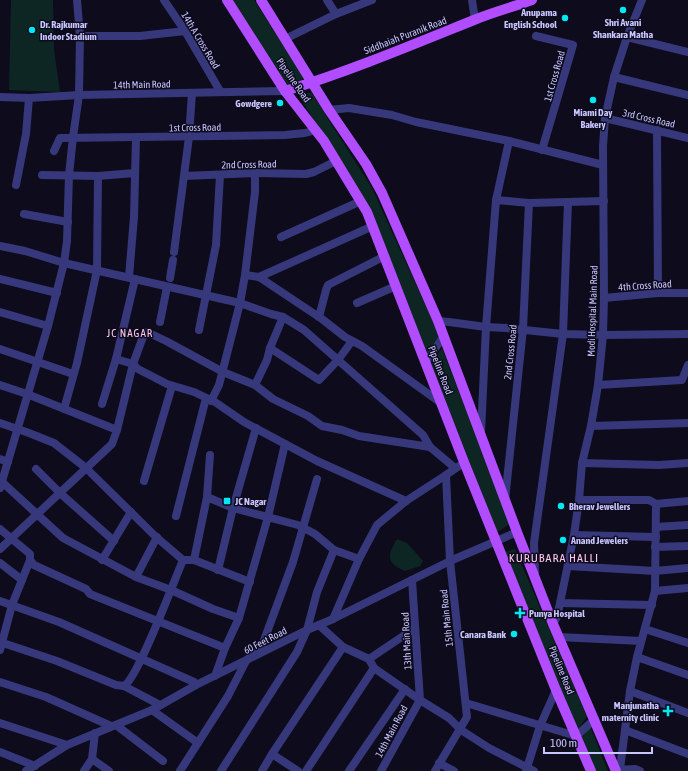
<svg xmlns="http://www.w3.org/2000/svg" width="688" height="771" viewBox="0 0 688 771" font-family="'Asap Condensed',sans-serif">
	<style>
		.green { fill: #0e2623 }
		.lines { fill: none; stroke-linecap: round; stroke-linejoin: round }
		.minor { stroke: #36387b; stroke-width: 8 }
		.major { stroke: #b14dff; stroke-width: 10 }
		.poi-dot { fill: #00e8f1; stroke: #0d0b1c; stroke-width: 1.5 }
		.labels { text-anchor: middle; stroke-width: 3; stroke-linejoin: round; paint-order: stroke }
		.poi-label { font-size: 10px; font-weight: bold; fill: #c9c6ff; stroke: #0d0b1c; text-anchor: start }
		.street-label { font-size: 10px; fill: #c9c6ff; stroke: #0d0b1c }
		.neighbourhood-label { font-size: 11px; letter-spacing: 1px; fill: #ffc8ef; stroke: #0d0b1c }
		.quarter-label { font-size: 12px; letter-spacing: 1px; fill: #ffc8ef; stroke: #0d0b1c }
	</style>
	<rect width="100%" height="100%" fill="#0d0b1c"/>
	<g class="green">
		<path d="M11,0H53L54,50L60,92L9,90Z"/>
		<path d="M230,0H254L304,78L287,89Z"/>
		<path d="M311,92L372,188L439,335L427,353L368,207L299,96Z"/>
		<path d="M442,348L510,524L497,532L431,363Z"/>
		<path d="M397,539L407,543L423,561L420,566L405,571C386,563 387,556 397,539Z"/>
		<path d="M515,549L587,717L576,731L505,552Z"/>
		<path d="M590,726L608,771H593L579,737Z"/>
	</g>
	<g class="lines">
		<g class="minor">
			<path d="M164,0L185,31L220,91"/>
			<path d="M327,0L336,14L372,0"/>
			<path d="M472,0L475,20"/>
			<path d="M80,36H140L185,31"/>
			<path d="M536,36L573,45L542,150"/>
			<path d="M627,37L688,52"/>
			<path d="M285,39L336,14"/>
			<path d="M614,77L688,95"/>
			<path d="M0,97L29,98L79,95L285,91"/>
			<path d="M329,110L349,108L392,115L416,122L509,141L603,165"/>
			<path d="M605,118L688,138"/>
			<path d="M657,130L658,293"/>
			<path d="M54,151L60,138L285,135L305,133L316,130"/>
			<path d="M42,175L98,176L97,270L77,363L64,409"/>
			<path d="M98,176L135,173"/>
			<path d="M184,176L255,173L306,174L314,172L336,161"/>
			<path d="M16,185L26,134L29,98"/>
			<path d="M496,200L509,141"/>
			<path d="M24,214L68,222"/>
			<path d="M281,237L361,201"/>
			<path d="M0,246L25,251L64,263L240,303L271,314L283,317L304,330L423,435L430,447L455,468"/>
			<path d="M174,252L189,137L192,93"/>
			<path d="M245,275L259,277L322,319L345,337L362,346L441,403"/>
			<path d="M129,277L134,217L136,138"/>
			<path d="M259,277L373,226"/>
			<path d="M170,278L173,260"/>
			<path d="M0,279L57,293"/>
			<path d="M604,298L658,293H688"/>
			<path d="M357,303L396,286"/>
			<path d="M0,312L48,326"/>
			<path d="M319,317L326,290L328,285L385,256"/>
			<path d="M438,321L449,322L486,327L506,328L563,334L603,335L688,334"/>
			<path d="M160,322L167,287"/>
			<path d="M199,330L216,245L220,175"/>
			<path d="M270,348L319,380L338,360L352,341"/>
			<path d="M0,349L73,374"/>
			<path d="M116,359L133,364L144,334L147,332L166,341L223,372L255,385L273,399L308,416L322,426L342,430L359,436L430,447"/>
			<path d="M426,362L443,337"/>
			<path d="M0,385L27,394L117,430L133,364L138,369L167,384L194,392L215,402L244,422L317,461L406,501"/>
			<path d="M255,385L267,360L270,348L283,317"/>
			<path d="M598,385L682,380L688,365"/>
			<path d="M211,401L219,385L240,303L245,275L255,192V173"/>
			<path d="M102,404L116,359L135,279"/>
			<path d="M0,423L29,433L54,443L86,468L155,536L183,560"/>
			<path d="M591,426L688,423"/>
			<path d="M481,432L486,327L496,200L529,203L604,201"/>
			<path d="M0,459L8,462"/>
			<path d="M582,463L659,465L688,463"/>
			<path d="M36,469L60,493L114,541"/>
			<path d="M144,481L172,386"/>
			<path d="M2,482L63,538L136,577L171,590L213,609L239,618L225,648L215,676"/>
			<path d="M0,488L48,326L64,263L67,241L69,175L73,137L79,95L80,36L77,0"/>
			<path d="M207,497L210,455"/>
			<path d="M505,500L523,329L529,203"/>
			<path d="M579,500H649L656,504L688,501"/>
			<path d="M176,516L206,398"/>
			<path d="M656,527L688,525"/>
			<path d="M0,529L30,554V560L34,565L86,589L90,594L225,648"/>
			<path d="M574,535L656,537"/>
			<path d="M655,547L688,546"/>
			<path d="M0,549L112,444L117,430"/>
			<path d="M102,560L131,512"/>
			<path d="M194,560L250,582"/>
			<path d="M0,563L22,580"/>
			<path d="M568,566L655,571L688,568"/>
			<path d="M218,570L233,508L256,428"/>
			<path d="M535,573L534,543L563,334L568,202"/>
			<path d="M136,577L157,537"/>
			<path d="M412,580L420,700"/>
			<path d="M655,591L688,588"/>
			<path d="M0,601L59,622L194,682L196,685"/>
			<path d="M560,603L652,605"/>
			<path d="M239,618L268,517L285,444"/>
			<path d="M333,619L359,559L377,525L406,501L446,475"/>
			<path d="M553,624L557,617L560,603L574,535L579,500L582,463L591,426L598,385L603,335L604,298L603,146L605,118L614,77L627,37L642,0"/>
			<path d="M319,625L343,647L369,659L374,668L420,700L449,718L461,730L489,748L534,771"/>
			<path d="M645,629L688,643"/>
			<path d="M559,637L641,641"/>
			<path d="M0,642L57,661L116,685L124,686C138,678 174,581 183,560H194L207,497L233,508L298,525L315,534L334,550L359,559"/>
			<path d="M0,650L12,605L30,560"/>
			<path d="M637,657L688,675"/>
			<path d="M369,659L415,628"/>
			<path d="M0,682L46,697L111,726"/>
			<path d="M124,686L160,705"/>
			<path d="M630,691L688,713"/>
			<path d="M466,703L576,736L595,719"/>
			<path d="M152,710L198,743"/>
			<path d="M0,723L67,745"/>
			<path d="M116,725L163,761"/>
			<path d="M625,730L688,754"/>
			<path d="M0,752L35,766"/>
			<path d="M272,754L298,771"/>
			<path d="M92,759L109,771"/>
			<path d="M439,763L454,771"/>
			<path d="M620,769L630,691L637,657L655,591L656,504"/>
			<path d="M616,770L635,769L640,771"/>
			<path d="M26,771L67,745L152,710L196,685L307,630L333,619L450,561L517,532"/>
			<path d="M84,771L92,759L95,733"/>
			<path d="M180,771L228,696L246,661L263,643L293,562L317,479"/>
			<path d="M221,771L297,652L307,630L317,592L334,550"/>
			<path d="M262,771L272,754L343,647"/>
			<path d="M306,771L374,668"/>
			<path d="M349,771L405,689"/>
			<path d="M381,771L420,700"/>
			<path d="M435,771L467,717L450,561L446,475L459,466"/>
			<path d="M526,771L540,726L556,690"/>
		</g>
		<g class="major">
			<path d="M227,0L285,91L324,141L367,212L464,462L556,690L591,771"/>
			<path d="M261,0L329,110L366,164L382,193L438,321L517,532L553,624L616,771"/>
			<path d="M285,91C350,71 412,45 474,20C493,12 513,7 532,0"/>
		</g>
	</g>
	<g class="poi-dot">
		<circle cx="623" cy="10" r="4"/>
		<circle cx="565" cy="18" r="4"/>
		<circle cx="32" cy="30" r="4"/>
		<circle cx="593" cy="100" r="4"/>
		<circle cx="280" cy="103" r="4"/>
		<rect x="223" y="497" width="8" height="8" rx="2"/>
		<circle cx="561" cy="506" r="4"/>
		<circle cx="563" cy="540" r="4"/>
		<path d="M518 607h4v4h4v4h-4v4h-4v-4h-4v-4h4z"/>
		<circle cx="514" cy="634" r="4"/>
		<path d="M666 705h4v4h4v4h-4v4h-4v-4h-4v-4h4z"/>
	</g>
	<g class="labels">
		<g class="poi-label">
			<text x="557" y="16" text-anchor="end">Anupama<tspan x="557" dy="12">English School</tspan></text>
			<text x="623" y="26" text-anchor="middle">Shri Avani<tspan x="623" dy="12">Shankara Matha</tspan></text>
			<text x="40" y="28">Dr. Rajkumar<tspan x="40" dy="12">Indoor Stadium</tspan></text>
			<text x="272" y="107" text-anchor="end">Gowdgere</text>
			<text x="593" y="116" text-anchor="middle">Miami Day<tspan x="593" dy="12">Bakery</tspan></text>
			<text x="235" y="505">JC Nagar</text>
			<text x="569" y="510">Bherav Jewellers</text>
			<text x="571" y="544">Anand Jewelers</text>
			<text x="529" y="617">Punya Hospital</text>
			<text x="506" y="638" text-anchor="end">Canara Bank</text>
			<text x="659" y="709" text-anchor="end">Manjunatha<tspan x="659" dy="12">maternity clinic</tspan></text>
		</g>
		<g class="street-label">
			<text transform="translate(405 35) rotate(-21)" y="4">Siddhaiah Puranik Road</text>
			<text transform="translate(201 40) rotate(59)" y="4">14th A Cross Road</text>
			<text transform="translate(554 76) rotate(-74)" y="4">1st Cross Road</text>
			<text transform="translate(294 80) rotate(55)" y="4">Pipeline Road</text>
			<text transform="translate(142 84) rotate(-1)" y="4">14th Main Road</text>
			<text transform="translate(649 118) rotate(13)" y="4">3rd Cross Road</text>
			<text transform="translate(195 127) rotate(-1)" y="4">1st Cross Road</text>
			<text transform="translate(249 164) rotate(-1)" y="4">2nd Cross Road</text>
			<text transform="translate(645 285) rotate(-4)" y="4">4th Cross Road</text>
			<text transform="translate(592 311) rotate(-88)" y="4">Modi Hospital Main Road</text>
			<text transform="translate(510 352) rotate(-84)" y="4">2nd Cross Road</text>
			<text transform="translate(441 370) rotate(69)" y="4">Pipeline Road</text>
			<text transform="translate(446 618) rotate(-96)" y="4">15th Main Road</text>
			<text transform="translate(265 640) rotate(-27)" y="4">60 Feet Road</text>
			<text transform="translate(406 641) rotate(-93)" y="4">13th Main Road</text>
			<text transform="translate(562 670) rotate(68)" y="4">Pipeline Road</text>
			<text transform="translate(391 731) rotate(-62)" y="4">14th Main Road</text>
		</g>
		<g class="neighbourhood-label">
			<text x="130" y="337">JC NAGAR</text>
		</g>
		<g class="quarter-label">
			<text x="554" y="562">KURUBARA HALLI</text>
		</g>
	</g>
	<path d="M544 747v6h108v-6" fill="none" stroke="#c9c6ff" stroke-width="2"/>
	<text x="550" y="747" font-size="12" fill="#c9c6ff" stroke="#0d0b1c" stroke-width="3" paint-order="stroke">100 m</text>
</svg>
